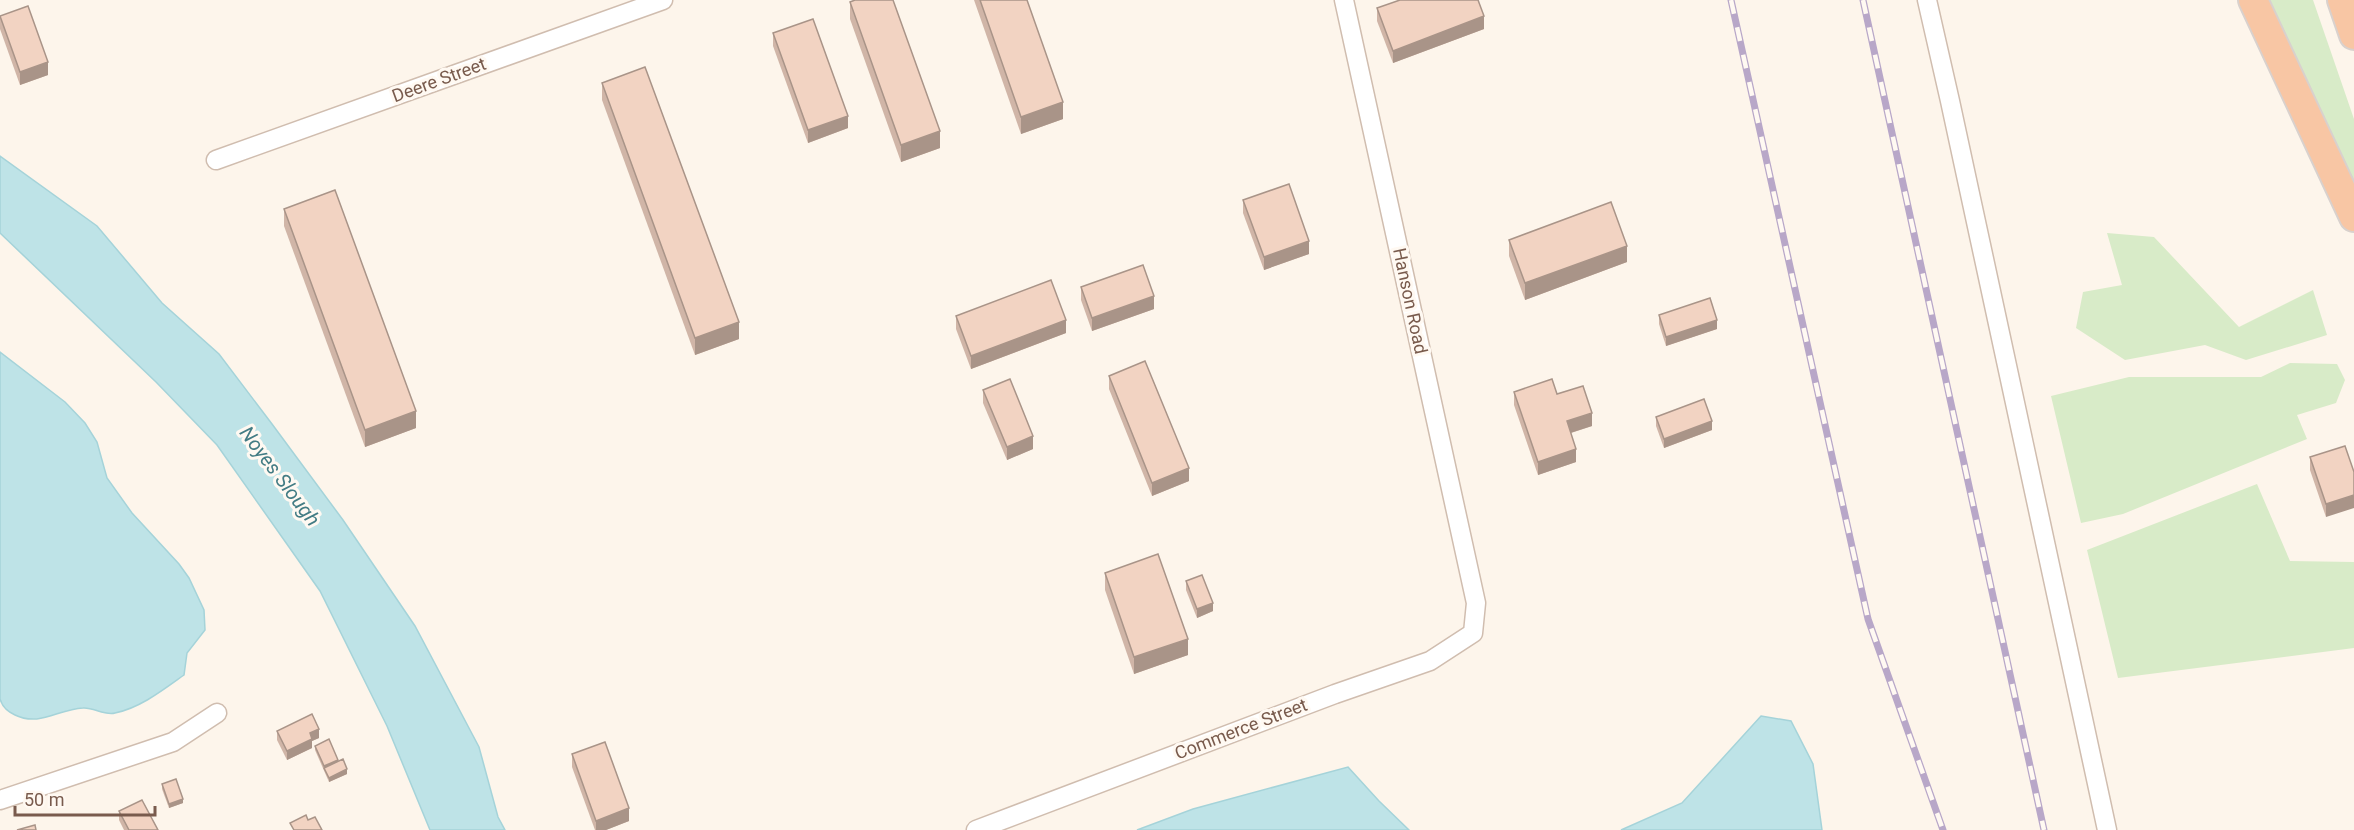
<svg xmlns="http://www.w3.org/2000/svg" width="2354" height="830" viewBox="0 0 2354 830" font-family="Roboto,sans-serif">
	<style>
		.green { fill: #d8ebc8 }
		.water { fill: #bee3e7; stroke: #a5d3d9; stroke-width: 1.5 }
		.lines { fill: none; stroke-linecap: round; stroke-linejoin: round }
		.minor-casing { stroke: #d0bdaf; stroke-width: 21 }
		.trunk-casing { stroke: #d9d1cd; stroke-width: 32 }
		.minor { stroke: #fff; stroke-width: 18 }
		.trunk { stroke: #f8c6a4; stroke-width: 28 }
		.rail-casing { stroke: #b8a7c8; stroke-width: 7 }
		.rail { stroke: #fff9f2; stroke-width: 4.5; stroke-dasharray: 14; stroke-linecap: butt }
		.wall { fill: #d0b5a7 }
		.shaded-wall { fill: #a99488 }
		.building { fill: #f2d3c2; stroke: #a99488; stroke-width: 1.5 }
		.labels { text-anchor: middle; stroke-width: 6; stroke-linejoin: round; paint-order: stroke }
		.street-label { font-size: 18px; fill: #795b4d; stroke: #fff9f2 }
		.water-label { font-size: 20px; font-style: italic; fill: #437c84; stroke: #fff9f2 }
	</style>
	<rect width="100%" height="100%" fill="#fdf5eb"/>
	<g class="green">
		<path d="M2267,0H2313L2354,119V194Z"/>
		<path d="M2107,233L2154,237L2239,327L2313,290L2327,335L2246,360L2205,345L2125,360L2076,328L2083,292L2122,285Z"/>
		<path d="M2290,363L2337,364L2345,380L2336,403L2297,415L2307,439L2123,514L2081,523L2051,396L2129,377H2261Z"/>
		<path d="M2257,484L2290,561L2354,562V648L2118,678L2087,550Z"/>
	</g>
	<g class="water">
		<path d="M0,156L97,226L162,303L219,354L272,424L343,520L415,626L479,747L498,817L505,830H430L387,726L320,591L217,445L156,382L0,233Z"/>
		<path d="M0,352L65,402L85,423L97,442L107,478L132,513L179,564L189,578L204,610L205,630L187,653L184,675C163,690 140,708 115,713C105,716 93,707 83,708C58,709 40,727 15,715C8,712 2,706 0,699Z"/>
		<path d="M1761,716L1791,721L1813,764L1822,830H1621L1682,803Z"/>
		<path d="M1348,767L1379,801L1409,830H1137L1193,809Z"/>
	</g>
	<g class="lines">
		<defs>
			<g id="minor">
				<path d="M1927,0L1950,101L2107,830"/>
				<path d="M216,160L663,0"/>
				<path d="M0,800L173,742L217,713"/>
				<path d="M976,830L1335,694L1430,661L1473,633L1476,603L1344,0"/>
			</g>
			<g id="trunk">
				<path d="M2253,0L2354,217"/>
				<path d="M2342,0L2354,35"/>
			</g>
		</defs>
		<use href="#minor" class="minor-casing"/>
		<use href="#trunk" class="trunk-casing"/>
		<use href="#minor" class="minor"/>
		<use href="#trunk" class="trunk"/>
		<defs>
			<g id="rail">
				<path d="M1731,0L1868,619L1943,830"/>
				<path d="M1863,0L2044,830"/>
			</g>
		</defs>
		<use href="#rail" class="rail-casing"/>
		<use href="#rail" class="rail"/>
	</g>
	<g class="wall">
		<path d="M974,0H1027L1063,119L1021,134Z"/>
		<path d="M850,2L940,148L901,162L850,19Z"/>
		<path d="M1377,8L1484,29L1393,63L1377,21Z"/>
		<path d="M0,16L48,75L20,85L0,29Z"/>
		<path d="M773,33L848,128L808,143L773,46Z"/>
		<path d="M602,83L739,339L695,355L602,100Z"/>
		<path d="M1243,200L1309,254L1264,270L1243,213Z"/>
		<path d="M284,209L416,428L365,447L284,226Z"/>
		<path d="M1509,240L1627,262L1525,300L1509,256Z"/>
		<path d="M1081,287L1154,309L1092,331L1081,300Z"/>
		<path d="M1659,315L1717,329L1666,346L1659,324Z"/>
		<path d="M956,316L1066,333L971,369L956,329Z"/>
		<path d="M1109,376L1189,481L1152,496L1109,389Z"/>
		<path d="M983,390L1033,449L1007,460L983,403Z"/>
		<path d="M1514,392L1592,426L1571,433L1576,462L1538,475L1514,405Z"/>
		<path d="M1656,417L1712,430L1664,448L1656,426Z"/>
		<path d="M2345,446L2326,517L2310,470V457Z"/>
		<path d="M1105,573L1188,655L1134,674L1105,590Z"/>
		<path d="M1186,581L1213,611L1197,618L1186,590Z"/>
		<path d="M277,731L319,738L312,741V748L287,760L277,740Z"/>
		<path d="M315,746L338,761L347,774L329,782L315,750Z"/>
		<path d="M572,754L629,821L606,830H595L572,767Z"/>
		<path d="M162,784L183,803L169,808L162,789Z"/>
		<path d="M119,811L158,830H124L119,820Z"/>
	</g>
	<g class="shaded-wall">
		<path d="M1484,16V29L1393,63V51Z"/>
		<path d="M48,62V75L20,85V72Z"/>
		<path d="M1063,102V119L1021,134V117Z"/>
		<path d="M848,116V128L808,143V130Z"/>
		<path d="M940,131V148L901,162V145Z"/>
		<path d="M1309,241V254L1264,270V257Z"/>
		<path d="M1627,246V262L1525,300V283Z"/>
		<path d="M1154,296V309L1092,331V318Z"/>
		<path d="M1066,320V333L971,369V356Z"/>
		<path d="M1717,320V329L1666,346V337Z"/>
		<path d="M739,322V339L695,355V338Z"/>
		<path d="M416,411V428L365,447V430Z"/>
		<path d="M1592,413V426L1567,434V421Z"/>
		<path d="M1712,421V430L1664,448V439Z"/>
		<path d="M1033,436V449L1007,460V447Z"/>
		<path d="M1576,449V462L1538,475V462Z"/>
		<path d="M1189,468V481L1152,496V483Z"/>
		<path d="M2354,495V508L2326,517V504Z"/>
		<path d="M1213,603V611L1197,618V609Z"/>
		<path d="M1188,639V655L1134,674V657Z"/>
		<path d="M319,729V738L312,741V748L287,760V751L310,733Z"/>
		<path d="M338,760V764L324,768V770V766Z"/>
		<path d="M347,769V774L329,782V778Z"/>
		<path d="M183,799V803L169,808V804Z"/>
		<path d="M629,808V821L606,830H596V821Z"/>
	</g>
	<g class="building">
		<path d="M855,0H893L940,131L901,145L850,2Z"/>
		<path d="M980,0H1027L1063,102L1021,117Z"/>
		<path d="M1400,0H1478L1484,16L1393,51L1377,8Z"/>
		<path d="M28,6L48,62L20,72L0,16Z"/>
		<path d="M813,19L848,116L808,130L773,33Z"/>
		<path d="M645,67L739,322L695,338L602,83Z"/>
		<path d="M1289,184L1309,241L1264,257L1243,200Z"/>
		<path d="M335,190L416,411L365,430L284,209Z"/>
		<path d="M1611,202L1627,246L1525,283L1509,240Z"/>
		<path d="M1143,265L1154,296L1092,318L1081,287Z"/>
		<path d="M1051,280L1066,320L971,356L956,316Z"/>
		<path d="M1710,298L1717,320L1666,337L1659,315Z"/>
		<path d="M1145,361L1189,468L1152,483L1109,376Z"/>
		<path d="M1010,379L1033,436L1007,447L983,390Z"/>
		<path d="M1552,379L1557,394L1583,386L1592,413L1567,421L1576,449L1538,462L1514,392Z"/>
		<path d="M1704,399L1712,421L1664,439L1656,417Z"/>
		<path d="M2345,446L2354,472V495L2326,504L2310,457Z"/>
		<path d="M1158,554L1188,639L1134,657L1105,573Z"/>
		<path d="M1202,575L1213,603L1197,609L1186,581Z"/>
		<path d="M312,714L319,729L310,733L312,739L287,751L277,731Z"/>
		<path d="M329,739L338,760L324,766L315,746Z"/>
		<path d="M605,742L629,808L596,821L572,754Z"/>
		<path d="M343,759L347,769L329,778L324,768Z"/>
		<path d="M176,779L183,799L169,804L162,784Z"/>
		<path d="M142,800L158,830H129L119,811Z"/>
		<path d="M306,815L308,820L315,817L322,830H294L290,823Z"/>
		<path d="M35,825L36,830H17Z"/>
	</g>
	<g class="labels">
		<g class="street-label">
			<text transform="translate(439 80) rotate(-20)" y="6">Deere Street</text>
			<text transform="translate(1410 301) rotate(78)" y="6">Hanson Road</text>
			<text transform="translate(1241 729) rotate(-21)" y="6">Commerce Street</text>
		</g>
		<g class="water-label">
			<text transform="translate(280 476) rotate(53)" y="7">Noyes Slough</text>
		</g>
	</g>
	<path d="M15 806v9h140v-9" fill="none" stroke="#795b4d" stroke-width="3"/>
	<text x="24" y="806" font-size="18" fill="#795b4d" stroke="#fff9f2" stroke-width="4.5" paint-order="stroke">50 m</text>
</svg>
